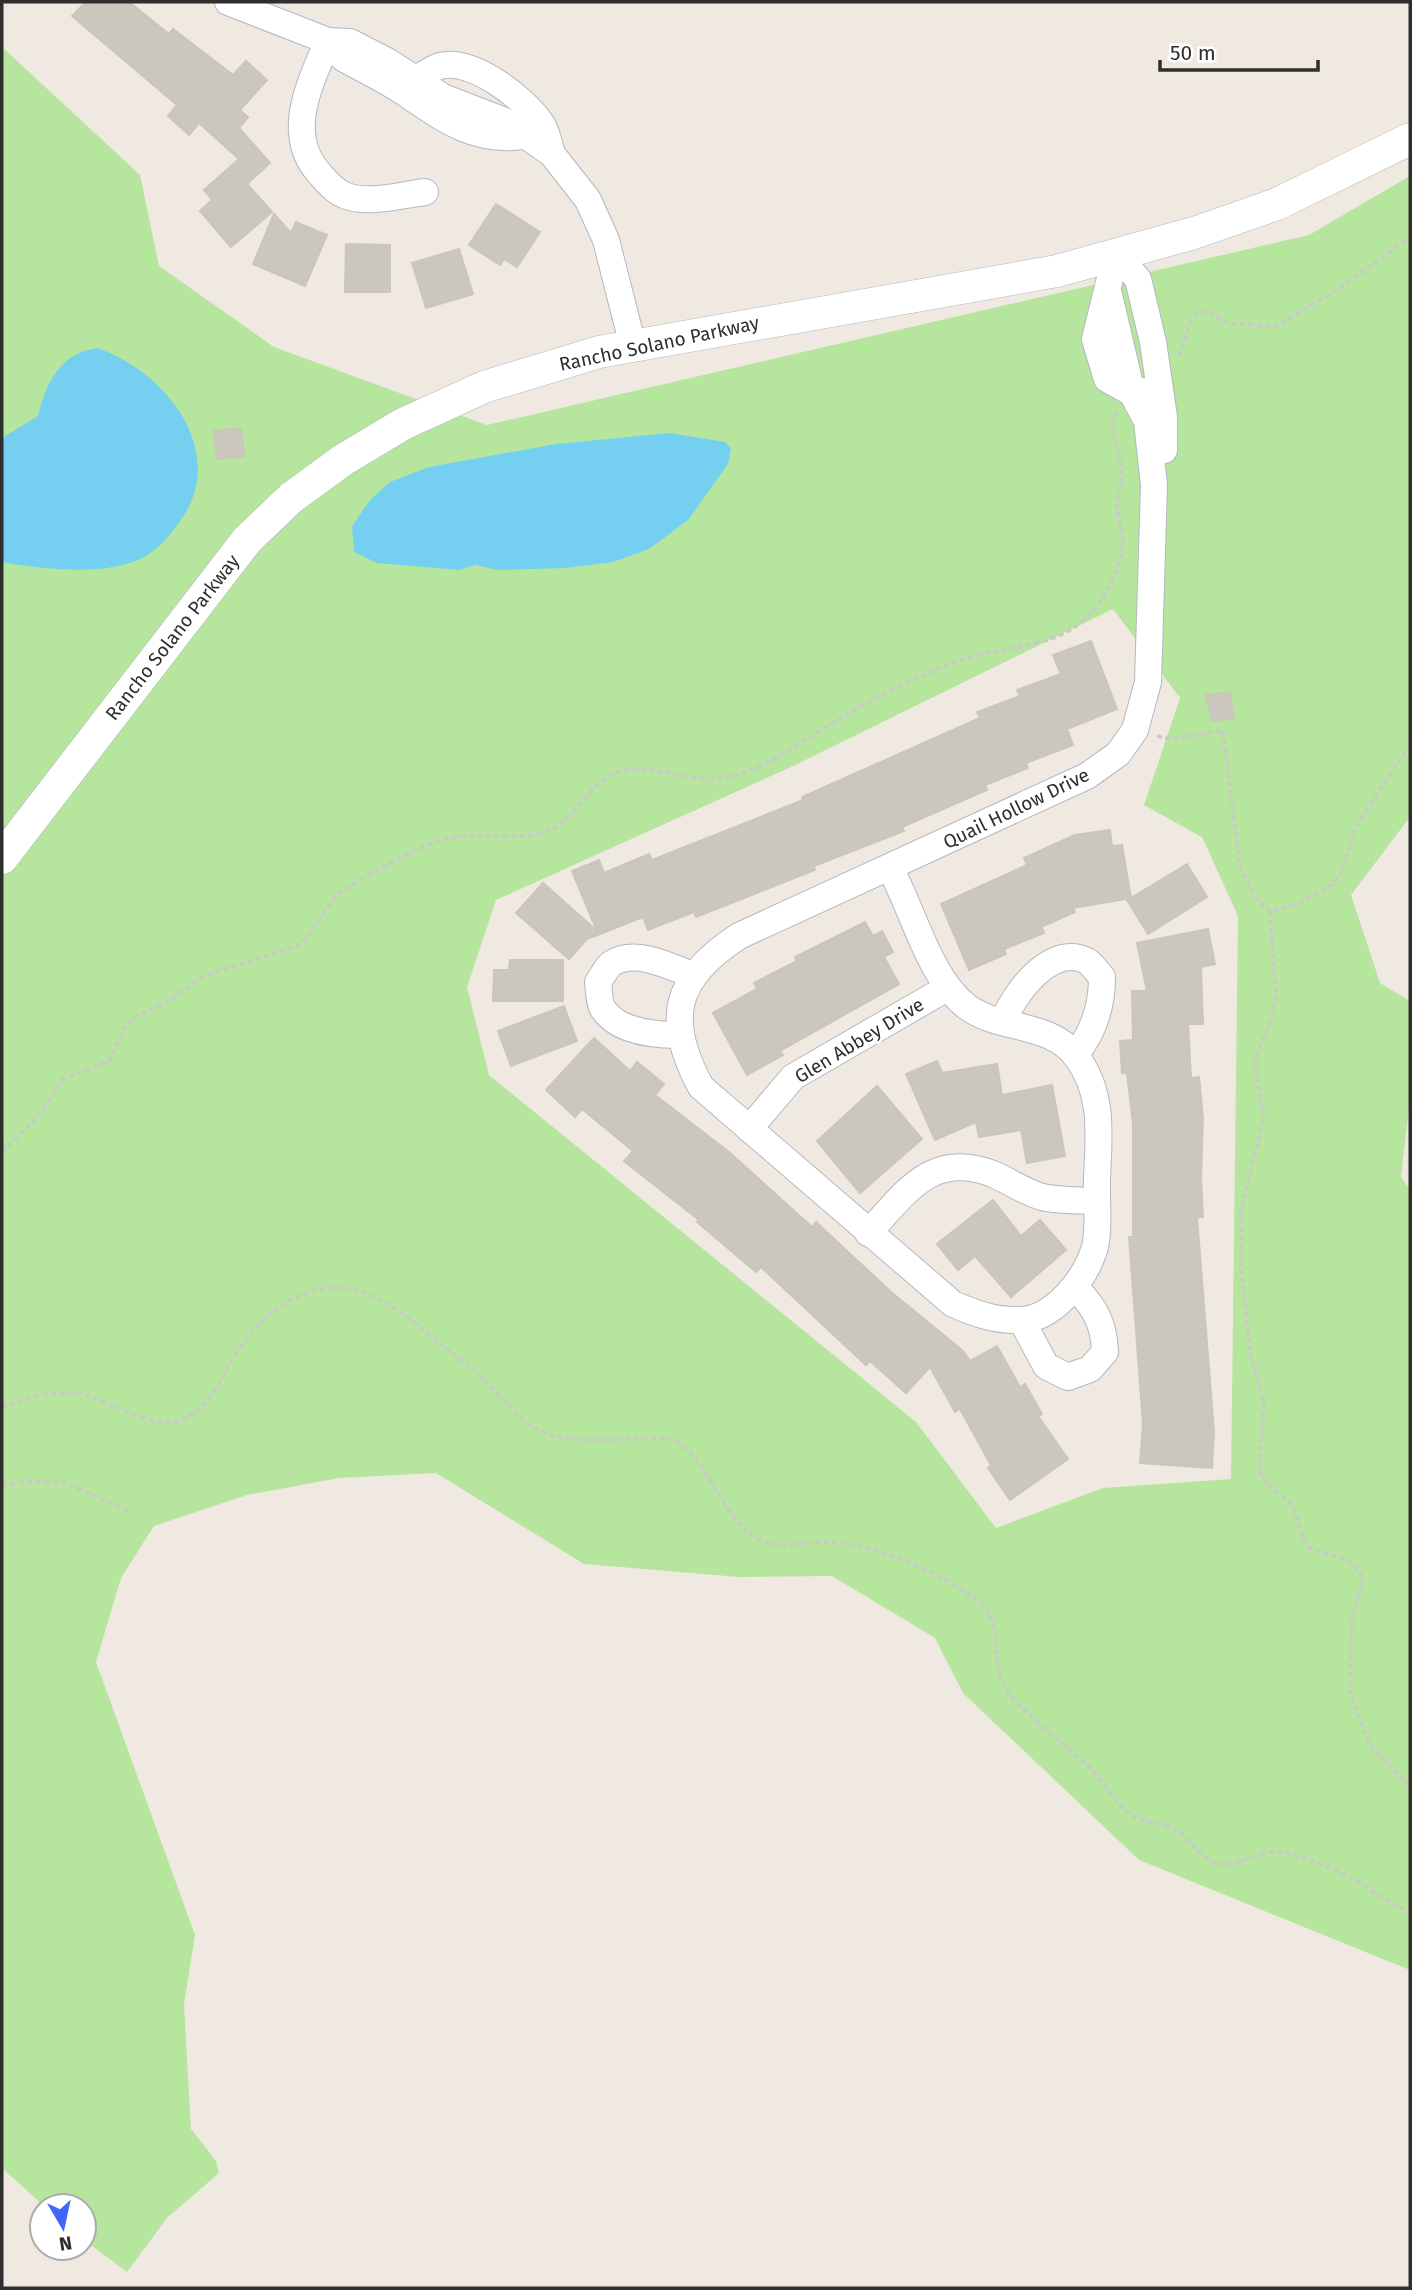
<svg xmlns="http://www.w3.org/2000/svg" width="1412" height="2290" viewBox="0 0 1412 2290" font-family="'Fira Sans',sans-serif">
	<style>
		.green { fill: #b6e59e; fill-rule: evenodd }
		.water { fill: #75cff0 }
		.building { fill: #cbc7bf; stroke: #cbc5ba; stroke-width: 2 }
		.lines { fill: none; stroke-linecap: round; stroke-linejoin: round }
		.minor-casing { stroke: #b4b7c1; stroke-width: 28 }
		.tertiary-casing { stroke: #b4b7c1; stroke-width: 33 }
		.path { stroke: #c9c9c9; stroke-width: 3.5; stroke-dasharray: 5 3.5; stroke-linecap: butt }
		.minor { stroke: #fff; stroke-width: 26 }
		.tertiary { stroke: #fff; stroke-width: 32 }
		.labels { text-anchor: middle; stroke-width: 5; stroke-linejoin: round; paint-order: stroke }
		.street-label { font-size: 19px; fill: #2e2e2e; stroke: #fff }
	</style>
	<rect width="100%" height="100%" fill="#efe9e1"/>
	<path class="green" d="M2,47L140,175L159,266L274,347L487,425L1309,235L1410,176V817L1351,895L1380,983L1410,1001V1099L1401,1177L1410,1190V1970L1139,1860L963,1693L935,1638L832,1576L739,1577L584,1564L436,1473L339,1478L247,1495L154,1526L121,1578L96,1662L195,1935L184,2004L191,2129L216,2161L219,2173L167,2218L127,2272L84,2240V2206H44L2,2168ZM1113,609L1180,698L1144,805L1202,837L1238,916L1231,1479L1103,1488L996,1528L916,1422L489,1075L467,987L496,900L791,767Z"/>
	<g class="water">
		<path d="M97,348C166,371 232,454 178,524C168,537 159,549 144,557C108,577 41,569 2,562V438L38,416C47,382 59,354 97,348Z"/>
		<path d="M670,433L725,442L731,448L728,464L688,520L649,549L613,562L565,568L498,570L475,565L460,570L377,563L354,552L352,526L370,500L390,482L429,467L556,444Z"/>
	</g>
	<g class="building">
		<path d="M86,2H129L169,34L173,29L233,75L246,61L267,80L240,110L248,117L239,128L270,163L247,184L272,212L231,247L200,211L212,200L204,190L239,159L199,123L189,135L168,116L177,105L72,16Z"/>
		<path d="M496,204L540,232L517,267L504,259L500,265L469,245Z"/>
		<path d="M274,214L291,233L296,222L327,235L305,286L253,264Z"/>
		<path d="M346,244L390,245V292H345Z"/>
		<path d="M459,249L473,294L426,308L412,263Z"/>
		<path d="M241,428L244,456L217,459L214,431Z"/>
		<path d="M1091,641L1117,709L1067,729L1073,745L1026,763L1028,768L985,785L987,790L902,827L904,831L814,866L815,870L696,917L694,912L648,930L643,917L587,939L569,959L516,913L543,883L597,931L572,871L599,860L604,873L649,854L652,860L803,800L802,797L980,718L977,712L1020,696L1017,690L1061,674L1053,655Z"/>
		<path d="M1230,692L1234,718L1212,721L1206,695Z"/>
		<path d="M1110,830L1112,846L1122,845L1131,898L1187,864L1207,897L1148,934L1127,900L1131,898L1073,908L1075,912L1041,927L1044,933L1004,949L1006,954L969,970L941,904L1027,865L1024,858L1075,835Z"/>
		<path d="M865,922L873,936L882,931L893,952L884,957L899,984L780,1051L783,1055L747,1075L713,1013L757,989L754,983L797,961L795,957Z"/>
		<path d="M1208,929L1215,964L1201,967L1203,1024H1188L1191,1078L1199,1077L1203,1118L1201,1179L1203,1217H1197L1214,1432L1212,1468L1140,1463L1143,1424L1129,1237H1133V1124L1127,1073H1122L1120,1041L1133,1040L1132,991H1147L1137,943Z"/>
		<path d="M510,960H563V1001H493L494,970H509Z"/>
		<path d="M564,1006L577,1041L511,1066L498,1031Z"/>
		<path d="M594,1038L630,1071L637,1062L664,1084L655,1095L729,1152L812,1227L816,1222L891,1292L963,1351L970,1361L997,1346L1020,1387L1025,1384L1042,1414L1038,1416L1068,1459L1010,1500L988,1468L991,1465L960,1409L955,1412L930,1367L906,1393L870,1361L866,1365L761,1267L756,1272L697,1222L699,1220L624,1161L633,1151L582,1109L575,1117L546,1090Z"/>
		<path d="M937,1061L942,1073L997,1064L1002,1095L1052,1085L1065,1156L1027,1163L1021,1130L979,1137L976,1122L935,1140L906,1074Z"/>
		<path d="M877,1086L922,1139L860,1193L817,1141Z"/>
		<path d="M993,1200L1021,1236L1040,1220L1066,1250L1011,1297L975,1256L958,1270L937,1244Z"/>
	</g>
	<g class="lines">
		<defs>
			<g id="minor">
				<path d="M228,2L328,41L350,42L387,61L443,97L505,121L552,154L588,200L606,240L633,346"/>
				<path d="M328,41C310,83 284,134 319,173C326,181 334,191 344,195C367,205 401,195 425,192"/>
				<path d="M337,51L343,58C364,70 386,80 405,93C443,119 475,143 523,136"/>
				<path d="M416,79C424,75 432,68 440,66C472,57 525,99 541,123C547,131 549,144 552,154"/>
				<path d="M1116,254L1138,279L1153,342L1164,417V450"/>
				<path d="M1109,295L1132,393L1143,391"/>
				<path d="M890,868C913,910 929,977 966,1006C998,1031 1049,1021 1076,1056C1104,1093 1099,1135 1097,1178C1096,1200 1100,1226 1095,1247C1086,1278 1054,1320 1019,1320C995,1321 974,1313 953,1304L701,1087C664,1019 674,978 739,936L1087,776L1118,754L1135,730L1148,682L1154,485L1147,421L1132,393L1107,379L1095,339L1116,254"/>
				<path d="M1003,1022C1013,995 1051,942 1087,961C1092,964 1097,972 1102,977C1102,1006 1094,1032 1075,1055"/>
				<path d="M679,1035C655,1035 618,1032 603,1009C599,1003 599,990 598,982C602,977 606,968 611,964C634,948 670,966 692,975"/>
				<path d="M749,1129L793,1077L947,988"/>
				<path d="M868,1233C906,1193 931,1150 993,1174C1009,1181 1025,1192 1042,1197C1059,1201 1079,1200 1096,1201"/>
				<path d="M1022,1321L1046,1366L1068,1377L1090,1369L1105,1352C1104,1323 1095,1308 1076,1288"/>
			</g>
			<path id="tertiary" d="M2,858L247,540L291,498L343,460L403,424L484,387L599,352L1057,271L1194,233L1277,204L1410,139"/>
		</defs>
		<use href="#minor" class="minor-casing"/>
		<use href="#tertiary" class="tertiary-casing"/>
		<g class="path">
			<path d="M1179,356L1191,319L1198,312L1211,313L1229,324L1276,326L1340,288L1410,237"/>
			<path d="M1157,736L1170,739L1223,730L1240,867L1257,899L1270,911L1298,904L1332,885L1342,870L1356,827L1410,744"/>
			<path d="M1270,911L1276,995L1272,1017L1256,1058V1073L1264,1117L1241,1211V1266L1251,1357L1264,1404L1259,1469L1265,1482L1293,1506L1305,1546C1331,1559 1349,1550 1363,1580L1352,1619L1350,1693L1370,1746L1410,1786"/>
			<path d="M2,1152L39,1115L63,1079L109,1061L125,1027L135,1017L167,1002L205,975L296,947C314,934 322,912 337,895C347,885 425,844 440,840C476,830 516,845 551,829C578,817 591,780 618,772C654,761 692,786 729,777C769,767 794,746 828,726C866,702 916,676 958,661C1001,645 1054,651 1088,616C1105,600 1123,564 1123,541C1123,528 1116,515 1117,503C1118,490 1124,477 1121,464C1118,445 1106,429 1117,410"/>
			<path d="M2,1407C27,1398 52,1390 80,1394C108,1399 153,1431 181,1420C210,1408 220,1381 234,1356C250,1329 278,1302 309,1292C362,1275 403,1313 440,1343C454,1355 469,1364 482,1377C499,1394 518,1420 540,1431C576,1448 633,1435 672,1439C714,1463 718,1516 757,1538C780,1551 805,1541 829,1542C873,1544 947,1574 980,1603C1008,1628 985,1668 1010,1695C1035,1723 1066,1744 1092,1770C1106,1783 1114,1804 1130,1814C1145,1824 1165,1821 1179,1832C1192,1841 1199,1857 1215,1863C1235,1870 1261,1847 1286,1853C1309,1858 1335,1869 1355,1880C1374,1890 1390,1905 1410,1912"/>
			<path d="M2,1485L35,1481L66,1483L128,1511"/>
		</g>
		<use href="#minor" class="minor"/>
		<use href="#tertiary" class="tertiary"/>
	</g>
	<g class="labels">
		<g class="street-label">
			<text transform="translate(659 343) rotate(-12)" y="7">Rancho Solano Parkway</text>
			<text transform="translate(172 637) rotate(-52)" y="7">Rancho Solano Parkway</text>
			<text transform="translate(1016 808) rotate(-26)" y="7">Quail Hollow Drive</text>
			<text transform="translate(859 1040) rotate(-31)" y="7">Glen Abbey Drive</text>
		</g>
	</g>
	<rect width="1412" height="2290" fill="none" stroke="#2e2e2e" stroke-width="7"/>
	<g transform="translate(63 2227) rotate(171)"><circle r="33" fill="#ffffff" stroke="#ababab" stroke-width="2"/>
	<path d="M0-5L12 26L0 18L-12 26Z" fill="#4264fb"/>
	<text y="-10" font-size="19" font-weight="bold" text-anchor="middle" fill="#2e2e2e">N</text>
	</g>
	<path d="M1160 60v10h158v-10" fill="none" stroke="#2e2e2e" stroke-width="3.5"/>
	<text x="1170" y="60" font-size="21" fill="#2e2e2e" stroke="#ffffff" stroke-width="5" paint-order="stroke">50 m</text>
</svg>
